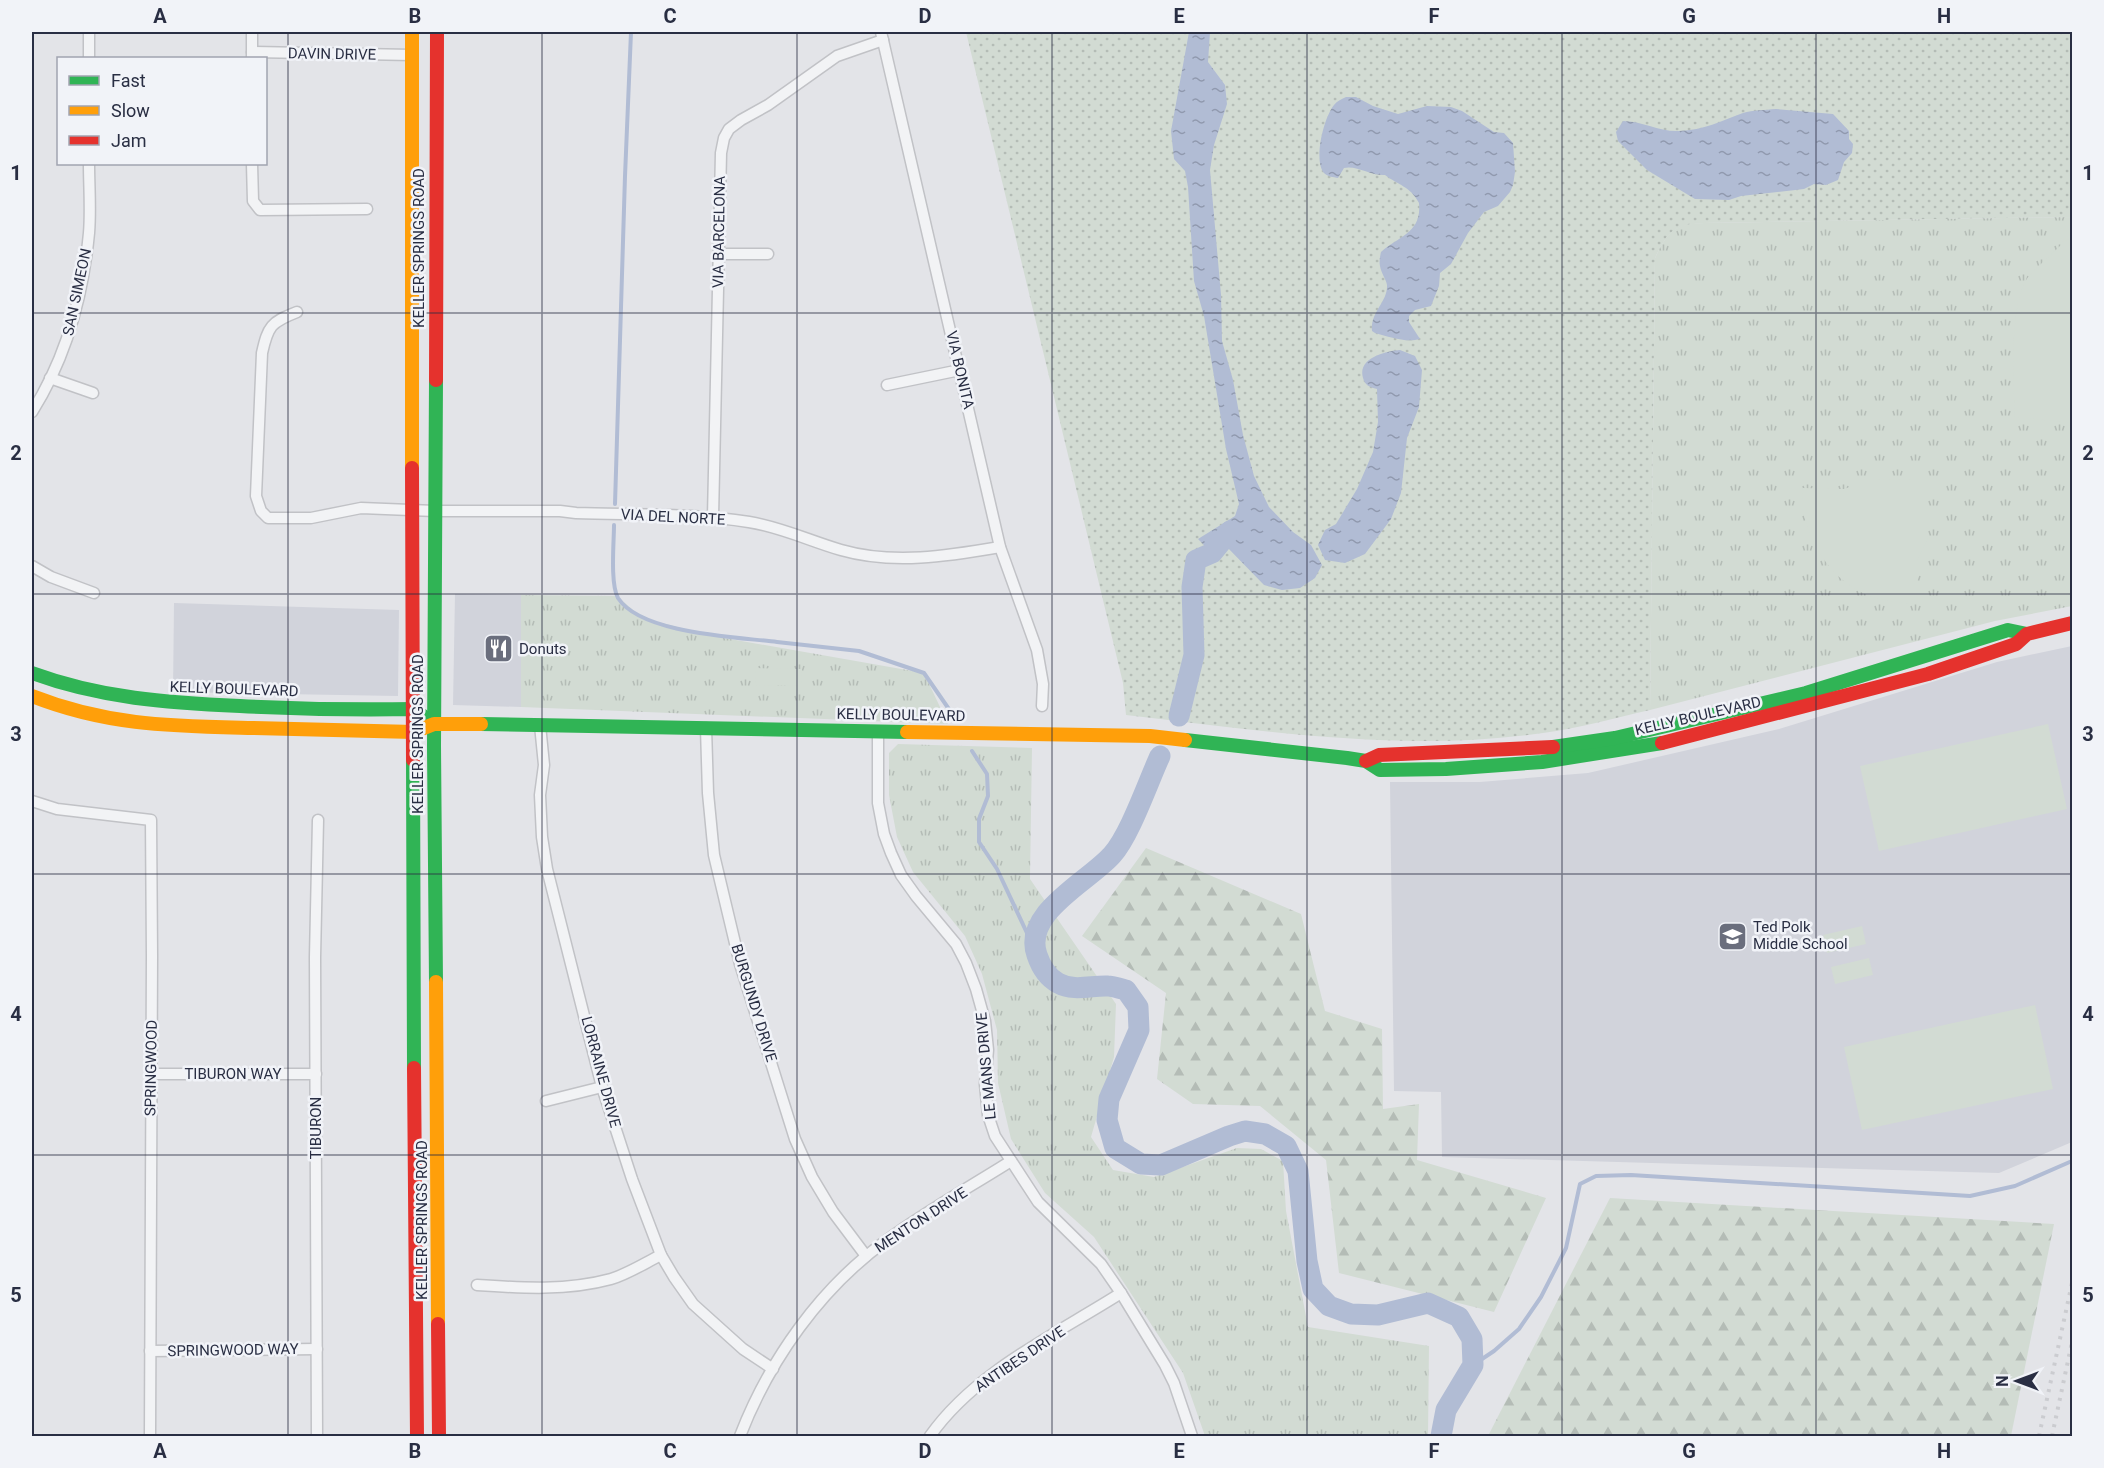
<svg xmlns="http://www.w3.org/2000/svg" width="2104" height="1468" viewBox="0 0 2104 1468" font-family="Roboto,sans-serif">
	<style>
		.built { fill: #d1d3db }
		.grass { fill: url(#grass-dots) }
		.forest { fill: url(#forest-firs) }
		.park { fill: url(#park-tufts) }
		.garden { fill: #d2dbd3 }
		.water { fill: url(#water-ripples) }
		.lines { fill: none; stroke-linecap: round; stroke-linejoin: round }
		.stream { stroke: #b1bcd4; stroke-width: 4 }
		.river { stroke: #b1bcd4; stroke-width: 21 }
		.street-casing { stroke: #c1c2c6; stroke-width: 13 }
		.street { stroke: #f2f3f5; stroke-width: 10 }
		.fast { stroke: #30b455; stroke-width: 14 }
		.slow { stroke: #ff9f0a; stroke-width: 14 }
		.jam { stroke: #e5322d; stroke-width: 14 }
		.rail { stroke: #cbccd0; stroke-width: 4; stroke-dasharray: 3 6; stroke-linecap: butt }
		.grid { fill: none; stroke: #292e43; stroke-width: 1.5; stroke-opacity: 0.55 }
		.labels { text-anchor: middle; stroke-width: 5; stroke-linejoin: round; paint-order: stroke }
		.street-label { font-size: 15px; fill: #292e43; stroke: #f1f3f8 }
		.poi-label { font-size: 15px; fill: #292e43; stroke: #f1f3f8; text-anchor: start }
		.neatline { fill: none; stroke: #292e43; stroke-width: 2 }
		.grid-label { font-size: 20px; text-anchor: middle; font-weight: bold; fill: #292e43 }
	</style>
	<defs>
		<pattern id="grass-dots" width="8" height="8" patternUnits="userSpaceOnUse" patternTransform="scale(1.5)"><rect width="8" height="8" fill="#d2dbd3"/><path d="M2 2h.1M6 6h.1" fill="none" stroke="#b4bcb6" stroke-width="1.8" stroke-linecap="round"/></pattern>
		<pattern id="forest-firs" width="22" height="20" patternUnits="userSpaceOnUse" patternTransform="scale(1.5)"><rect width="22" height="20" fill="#d2dbd3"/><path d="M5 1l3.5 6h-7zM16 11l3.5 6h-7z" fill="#b4bcb6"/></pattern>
		<pattern id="park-tufts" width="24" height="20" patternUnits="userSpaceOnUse" patternTransform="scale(1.5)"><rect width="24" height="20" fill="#d2dbd3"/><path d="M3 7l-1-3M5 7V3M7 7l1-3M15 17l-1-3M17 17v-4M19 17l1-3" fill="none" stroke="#b4bcb6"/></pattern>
		<pattern id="water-ripples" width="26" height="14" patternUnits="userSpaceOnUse" patternTransform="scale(1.5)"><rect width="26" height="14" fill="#b1bcd4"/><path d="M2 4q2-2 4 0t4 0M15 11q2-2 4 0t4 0" fill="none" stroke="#9099ae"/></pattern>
	</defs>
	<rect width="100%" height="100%" fill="#e3e4e8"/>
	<g class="built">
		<path d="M455,594L521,595V707L453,705Z"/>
		<path d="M174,603L399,610L398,696L173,692Z"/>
		<path d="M2072,646V1142L1999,1173L1442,1157L1441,1092L1394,1091L1390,782H1480L1588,773L1779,729L1997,662Z"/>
	</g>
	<path class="grass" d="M966,32H2072V217L1704,223C1674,225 1668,231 1655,258L1650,710C1615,718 1579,728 1543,733C1404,753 1264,731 1126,715L1123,683Z"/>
	<g class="forest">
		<path d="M1146,848L1301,914L1325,1011L1382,1029L1383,1109L1419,1104L1417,1160L1546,1198L1494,1312L1339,1273L1326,1160L1260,1106L1193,1104L1157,1079L1166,993L1082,936Z"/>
		<path d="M1610,1198L2054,1224L2011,1436H1491L1489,1434Z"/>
	</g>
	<g class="park">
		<path d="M2072,217V606L1995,621L1650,710L1655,258C1668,231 1674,224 1704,223Z"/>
		<path d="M521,595L617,596L642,618L713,636L924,673L948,724L521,707Z"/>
		<path d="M898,744L1032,748L1030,879L1116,1004L1114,1057L1091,1137L1113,1170L1154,1177L1237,1148L1261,1149L1283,1161L1286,1211L1308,1327L1429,1346L1428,1436H1205L1183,1373L1094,1237L1045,1193L1011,1139L998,1083L997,1030L982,974L965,936L913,872L897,837L889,795V753Z"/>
	</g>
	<g class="garden">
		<path d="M2072,238V423L2015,417C2013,386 2009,299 2029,276C2038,266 2051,255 2062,244V242Z"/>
		<path d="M1874,479L1915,480L1928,493V538L1917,561V604C1904,603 1889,602 1876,598C1838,587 1813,552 1804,515C1802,507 1803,496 1803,488L1844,489Z"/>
		<path d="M756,668L802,669L801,686L755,685Z"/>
		<path d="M2048,724L2067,809L1879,851L1860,766Z"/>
		<path d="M1862,926L1866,944L1827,953L1823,935Z"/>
		<path d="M1869,958L1873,975L1835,984L1831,967Z"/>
		<path d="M2035,1005L2053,1089L1862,1130L1844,1047Z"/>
	</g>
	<g class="water">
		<path d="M1189,32H1210L1208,62L1225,85L1227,104L1214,145L1210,170L1221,295L1222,341L1233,380L1243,435L1254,476L1269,507L1293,532L1311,545L1322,565L1315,578L1300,588L1282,590L1264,585L1226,546L1212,553L1198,539L1235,516L1239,504L1226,449L1204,316L1194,281L1188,187L1185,171L1174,159L1171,131Z"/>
		<path d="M1346,97H1356L1373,106L1398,114L1427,106L1451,107L1462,111L1494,132L1504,133L1513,143L1515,172L1513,185L1510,192L1498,206L1484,212L1468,233L1451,264L1440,273L1439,286L1431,306L1415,310L1409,316V322L1420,339C1406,343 1390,337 1375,333L1372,331C1370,312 1388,302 1387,285C1386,279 1381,273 1380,266C1379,262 1380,256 1381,252C1399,236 1422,233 1419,203C1410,186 1398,185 1385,175C1371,176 1357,165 1344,168L1338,178C1333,177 1328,177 1324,173C1313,160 1324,117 1334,105C1337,101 1342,99 1346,97Z"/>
		<path d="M1776,109L1833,114L1849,131V139L1853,144L1852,153L1844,162L1838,180L1826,185L1814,184L1804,189L1741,196L1729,200L1695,199L1647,170L1618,141L1616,132L1623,121C1642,121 1660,132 1679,131C1704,130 1721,121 1743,113C1753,110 1765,110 1776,109Z"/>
		<path d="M1400,350L1415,356L1422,370L1419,407L1407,438L1401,493L1391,519L1365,554L1345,563L1325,560L1318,545L1325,530L1336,524L1357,489L1373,452L1378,422L1377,389C1369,387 1365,385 1363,378C1357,358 1386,351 1400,350Z"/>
	</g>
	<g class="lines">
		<g class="stream">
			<path d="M615,504L625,176L631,32"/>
			<path d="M614,525C614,542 610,584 618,598C641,634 738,637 777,642C805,645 832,648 859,651L924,673L953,715"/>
			<path d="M972,751L987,774L988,796L979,819V842L997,869L1034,948"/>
			<path d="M1473,1365L1494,1351L1519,1329L1541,1297L1566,1248L1580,1184L1596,1176L1631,1175L1970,1196L2015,1186L2072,1161"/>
		</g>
		<g class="river">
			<path d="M1179,716L1194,655L1192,587L1196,560L1212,553L1230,531"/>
			<path d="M1160,756C1148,782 1130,835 1112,855C1088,882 1022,913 1037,955C1041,967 1047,977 1058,983C1074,992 1092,985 1108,986C1114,986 1120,989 1126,990L1138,1007L1139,1030L1109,1099L1107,1120L1115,1148L1141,1164L1161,1165L1229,1136L1245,1131L1265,1134L1286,1146L1298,1171L1307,1261L1313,1289L1329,1306L1351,1314L1378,1315L1428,1303L1459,1317L1472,1339L1473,1365L1446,1410L1441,1436"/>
		</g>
		<defs>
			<g id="street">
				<path d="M89,32V58"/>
				<path d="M881,32L1000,547L1037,650L1043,684L1042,706"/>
				<path d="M252,52L412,55"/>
				<path d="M252,58V32"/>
				<path d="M252,164L253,201L260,210L367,209"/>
				<path d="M719,254H768"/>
				<path d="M297,312C271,322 268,326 262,353L256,496L261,511L268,518H311L361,508L435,511H560L576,513C633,515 692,513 749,522C781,527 810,541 841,550C893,565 948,556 1000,547"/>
				<path d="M50,378L93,393"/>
				<path d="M887,385L960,370"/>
				<path d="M32,412C66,358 83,296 89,233C91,210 89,186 89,164"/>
				<path d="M713,517L721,153L724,138L729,129L741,120L768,105L837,56L883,40"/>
				<path d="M32,566L51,577L94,593"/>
				<path d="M540,725L544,765L540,795L542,837L547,869L602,1087L632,1179L661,1255L674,1277L693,1304L743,1349L773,1369"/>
				<path d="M706,728L708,793L714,855L740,964L795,1139L812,1177L833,1212L866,1256"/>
				<path d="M878,732V803L884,834L891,853L901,875L916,896L956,944L966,963L976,989L985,1021L988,1050L985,1084L988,1115L995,1136L1038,1202L1101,1264L1121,1293L1165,1365L1174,1383L1192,1436"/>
				<path d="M32,801L57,809L151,820L152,956L150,1436"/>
				<path d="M151,1074H316"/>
				<path d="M546,1101L602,1087"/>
				<path d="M477,1285C522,1288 567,1291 611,1279C628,1274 645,1263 661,1255"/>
				<path d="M150,1351L317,1349"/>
				<path d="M317,1436L315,957L318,820"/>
				<path d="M740,1436C769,1361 820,1288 887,1240C926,1211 970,1187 1011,1161"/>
				<path d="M930,1436C976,1371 1055,1335 1121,1293"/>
			</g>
		</defs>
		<use href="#street" class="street-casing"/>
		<use href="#street" class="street"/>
		<g class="fast">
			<path d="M436,380L434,746L436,982"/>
			<path d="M32,673C100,698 168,703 240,706C298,709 356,710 414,709L423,716"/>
			<path d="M481,724L907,732"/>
			<path d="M1185,740L1347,758L1366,761L1380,770L1446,769L1542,762L1662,743"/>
			<path d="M1553,747L1615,738L1806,693L2008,630L2027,634"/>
			<path d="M413,760L414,1068"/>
		</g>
		<g class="slow">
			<path d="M412,32V468"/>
			<path d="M32,696C108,726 173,726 253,728C307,729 360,731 414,732L434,724H481"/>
			<path d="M907,732L1150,736L1185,740"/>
			<path d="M436,982L438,1324"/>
		</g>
		<g class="jam">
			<path d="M436,380L437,32"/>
			<path d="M412,468L413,760"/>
			<path d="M1662,743L1928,674L2016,644L2027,634L2072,623"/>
			<path d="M1366,761L1379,755L1553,747"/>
			<path d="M414,1068L417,1436"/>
			<path d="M438,1324L439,1436"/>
		</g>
		<g class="rail">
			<path d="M2039,1436L2072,1283"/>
			<path d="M2052,1436L2072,1342"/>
		</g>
	</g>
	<path class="grid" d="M288,32V1436M542,32V1436M797,32V1436M1052,32V1436M1307,32V1436M1562,32V1436M1816,32V1436M32,313H2072M32,594H2072M32,874H2072M32,1155H2072"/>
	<defs>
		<symbol id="restaurant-square" viewBox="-11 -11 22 22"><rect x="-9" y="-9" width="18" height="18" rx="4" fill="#6a6e7d" stroke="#f1f3f8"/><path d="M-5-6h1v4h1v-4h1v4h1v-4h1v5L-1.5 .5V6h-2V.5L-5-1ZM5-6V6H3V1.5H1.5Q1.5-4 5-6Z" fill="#fff"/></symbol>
		<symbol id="school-square" viewBox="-11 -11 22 22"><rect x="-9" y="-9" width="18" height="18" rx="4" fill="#6a6e7d" stroke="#f1f3f8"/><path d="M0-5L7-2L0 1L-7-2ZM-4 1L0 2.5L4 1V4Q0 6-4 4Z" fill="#fff"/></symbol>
	</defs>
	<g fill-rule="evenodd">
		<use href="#restaurant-square" x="482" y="632" width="33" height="33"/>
		<use href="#school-square" x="1716" y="920" width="33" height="33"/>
	</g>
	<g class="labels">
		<g class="street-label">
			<text transform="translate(332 54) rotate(1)" y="5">DAVIN DRIVE</text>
			<text transform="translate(719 232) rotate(-89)" y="5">VIA BARCELONA</text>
			<text transform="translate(419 248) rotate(-90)" y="5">KELLER SPRINGS ROAD</text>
			<text transform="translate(77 292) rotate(-78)" y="5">SAN SIMEON</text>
			<text transform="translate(960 370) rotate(77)" y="5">VIA BONITA</text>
			<text transform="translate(673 517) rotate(3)" y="5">VIA DEL NORTE</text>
			<text transform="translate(234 689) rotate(2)" y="5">KELLY BOULEVARD</text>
			<text transform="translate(901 715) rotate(1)" y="5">KELLY BOULEVARD</text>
			<text transform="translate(1698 716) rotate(-13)" y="5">KELLY BOULEVARD</text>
			<text transform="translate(418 734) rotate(-90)" y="5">KELLER SPRINGS ROAD</text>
			<text transform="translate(754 1003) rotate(73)" y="5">BURGUNDY DRIVE</text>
			<text transform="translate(986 1066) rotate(-95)" y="5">LE MANS DRIVE</text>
			<text transform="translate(151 1068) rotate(-89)" y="5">SPRINGWOOD</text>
			<text transform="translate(601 1072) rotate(75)" y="5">LORRAINE DRIVE</text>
			<text x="233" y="1079">TIBURON WAY</text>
			<text transform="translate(316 1128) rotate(-90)" y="5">TIBURON</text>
			<text transform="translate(422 1220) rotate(-90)" y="5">KELLER SPRINGS ROAD</text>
			<text transform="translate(921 1220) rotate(-33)" y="5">MENTON DRIVE</text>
			<text transform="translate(233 1350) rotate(-1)" y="5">SPRINGWOOD WAY</text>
			<text transform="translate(1020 1359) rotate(-34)" y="5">ANTIBES DRIVE</text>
		</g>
		<g class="poi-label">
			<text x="519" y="654">Donuts</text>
			<text x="1753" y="932">Ted Polk<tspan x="1753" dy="17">Middle School</tspan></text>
		</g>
	</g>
	<rect width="2104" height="1468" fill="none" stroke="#f1f3f8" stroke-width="66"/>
	<rect x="57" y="57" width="210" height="108" fill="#f1f3f8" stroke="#a1a4b0" stroke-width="1.5"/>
	<rect x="69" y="76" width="30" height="9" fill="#30b455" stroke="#a1a4b0" stroke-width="1.5"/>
	<text x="111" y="87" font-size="18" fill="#292e43">Fast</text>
	<rect x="69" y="106" width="30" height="9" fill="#ff9f0a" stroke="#a1a4b0" stroke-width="1.5"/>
	<text x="111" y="117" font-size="18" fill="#292e43">Slow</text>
	<rect x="69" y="136" width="30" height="9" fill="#e5322d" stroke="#a1a4b0" stroke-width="1.5"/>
	<text x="111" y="147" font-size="18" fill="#292e43">Jam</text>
	<g transform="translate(2017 1381) rotate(270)" stroke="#f1f3f8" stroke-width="4.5" paint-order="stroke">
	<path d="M0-4.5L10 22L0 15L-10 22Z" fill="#292e43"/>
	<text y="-9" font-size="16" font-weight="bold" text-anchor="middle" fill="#292e43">N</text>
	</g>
	<rect x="33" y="33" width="2038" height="1402" class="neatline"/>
	<g class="grid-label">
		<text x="160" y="23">A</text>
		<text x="415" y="23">B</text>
		<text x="670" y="23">C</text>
		<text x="925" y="23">D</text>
		<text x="1179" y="23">E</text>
		<text x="1434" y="23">F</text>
		<text x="1689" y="23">G</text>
		<text x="1944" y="23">H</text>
		<text x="16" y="180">1</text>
		<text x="2088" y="180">1</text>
		<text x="16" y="460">2</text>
		<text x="2088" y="460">2</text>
		<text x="16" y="741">3</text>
		<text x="2088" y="741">3</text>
		<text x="16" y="1021">4</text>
		<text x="2088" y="1021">4</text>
		<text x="16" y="1302">5</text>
		<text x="2088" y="1302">5</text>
		<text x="160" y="1458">A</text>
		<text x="415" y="1458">B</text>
		<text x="670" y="1458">C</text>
		<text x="925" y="1458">D</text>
		<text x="1179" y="1458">E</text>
		<text x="1434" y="1458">F</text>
		<text x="1689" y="1458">G</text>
		<text x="1944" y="1458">H</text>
	</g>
</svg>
